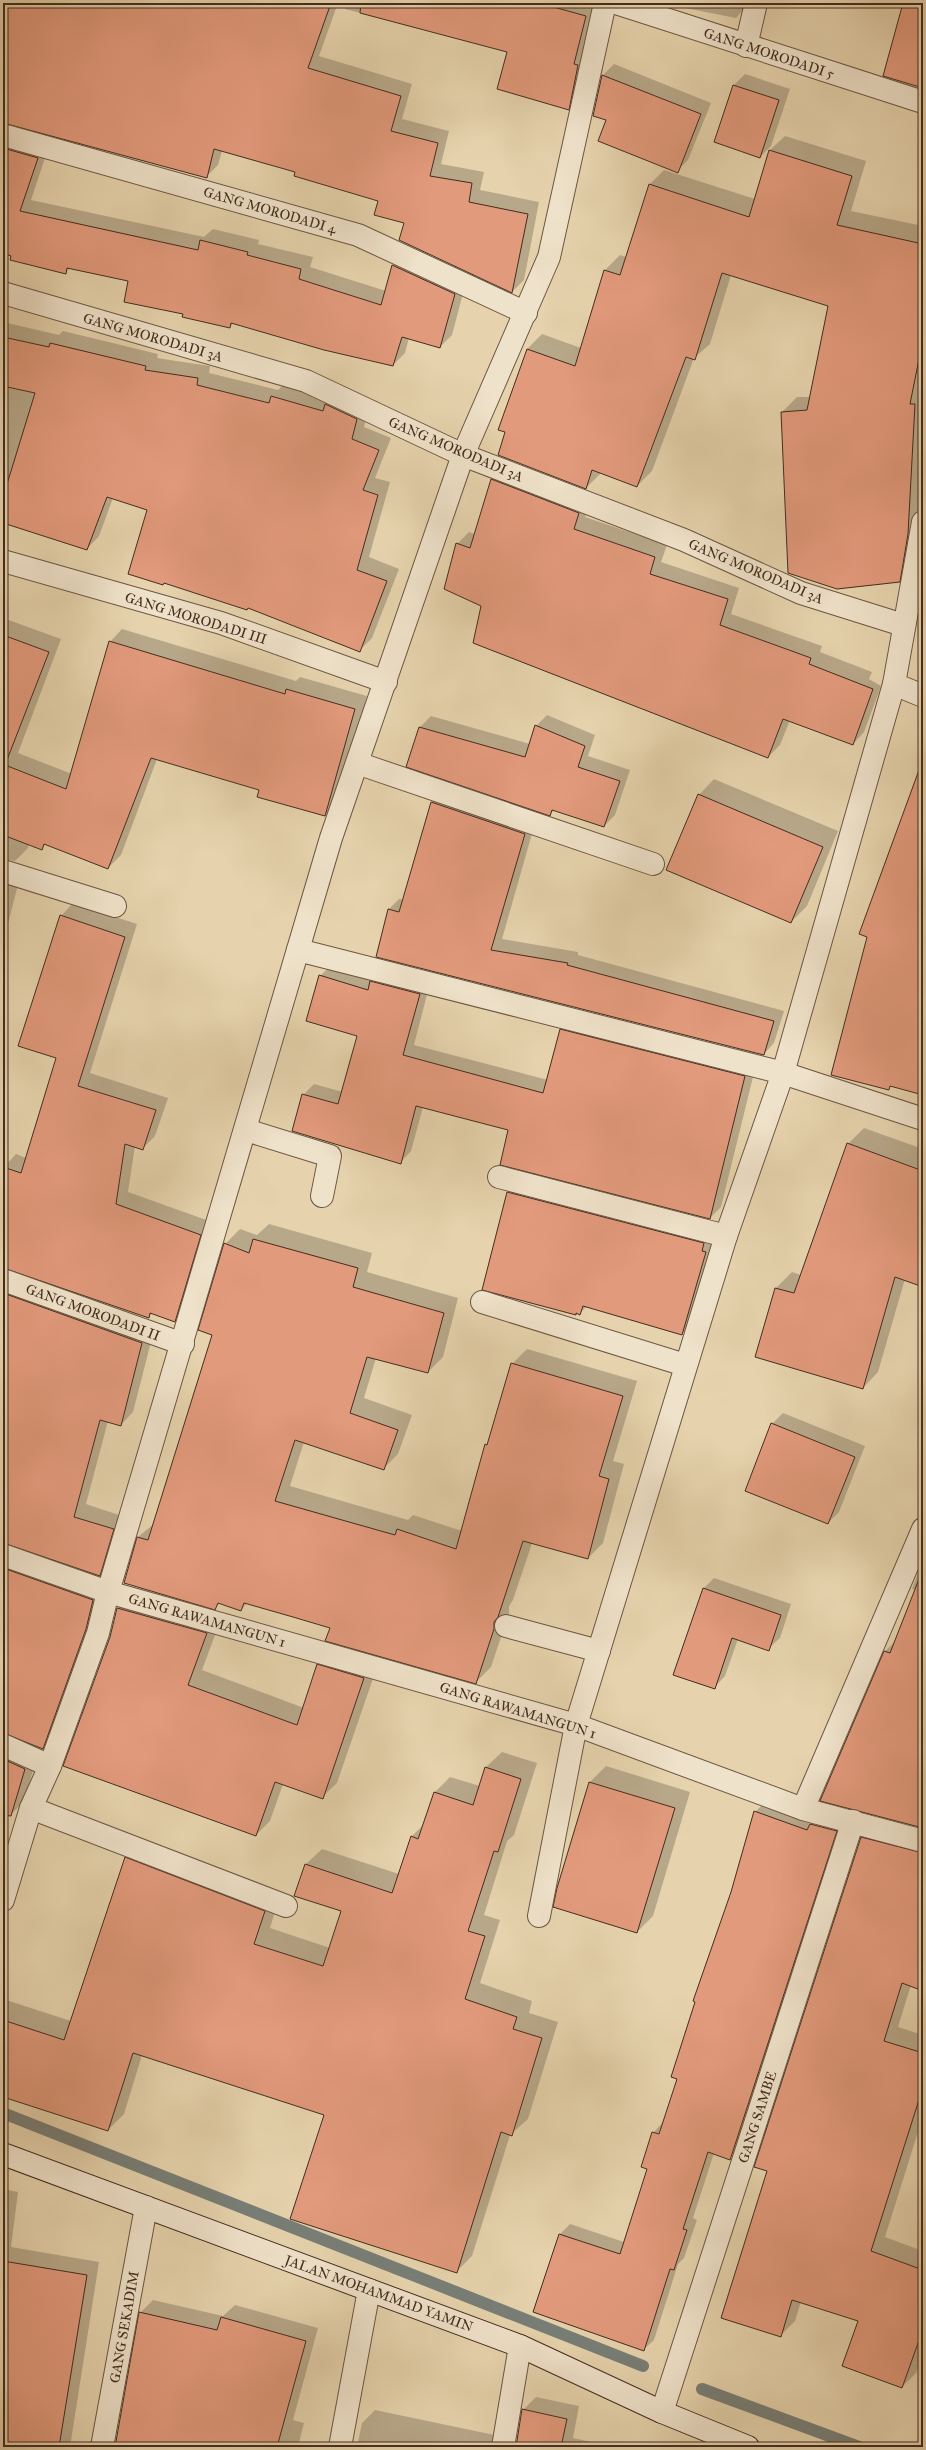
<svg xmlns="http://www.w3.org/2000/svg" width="926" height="2450" viewBox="0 0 926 2450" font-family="'IM FELL Great Primer',serif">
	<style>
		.shadow { fill: #0003 }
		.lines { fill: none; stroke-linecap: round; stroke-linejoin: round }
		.stream { stroke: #787f78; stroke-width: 12 }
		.building { fill: #e29a7c; stroke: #442c1f }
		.street-casing { stroke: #6c5642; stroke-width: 24 }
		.secondary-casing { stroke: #442c1f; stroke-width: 24 }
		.street { stroke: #efe2ca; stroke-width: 22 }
		.secondary { stroke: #efe2ca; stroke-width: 22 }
		.labels { text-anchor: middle; stroke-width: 3.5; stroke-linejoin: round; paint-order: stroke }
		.street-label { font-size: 14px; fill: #442c1f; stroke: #efe2ca }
	</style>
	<rect width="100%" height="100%" fill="#e6d3ad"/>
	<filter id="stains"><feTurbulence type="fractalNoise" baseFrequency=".005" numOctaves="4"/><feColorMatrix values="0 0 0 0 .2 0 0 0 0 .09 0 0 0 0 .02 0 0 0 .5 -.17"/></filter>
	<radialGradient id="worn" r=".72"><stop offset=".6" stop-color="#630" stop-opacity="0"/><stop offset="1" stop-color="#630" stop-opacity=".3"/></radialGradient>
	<g class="shadow">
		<path d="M3,3H338L319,56L412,84L402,119L449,131L441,164L484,172L480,190L539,202L524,280L512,292L405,222L379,200L296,171L222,151L218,165L206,177L3,122Z"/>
		<path d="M347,3H598L581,96L568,109L508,51L345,9Z"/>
		<path d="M660,3H749L736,18Z"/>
		<path d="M614,64L711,103L688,160L677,171L608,120L594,116L603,75Z"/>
		<path d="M745,74L790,89L771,146L760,157L734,85Z"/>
		<path d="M3,127L49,146L31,200L204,237L213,229L259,240L258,244L313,257L310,267L386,291L393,265L405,253L466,282L452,335L440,347L409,338L405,353L393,365L234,322L230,327L184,313L130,280L70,268L65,273L3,252Z"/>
		<path d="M785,136L866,161L851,211L923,226V514L914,566L899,581L782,412L797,397H811L829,306L731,275L710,344L694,358L652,471L637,486L601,473L586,488L527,349L542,334L581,348L605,270L620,255L626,257L649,185L664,170L755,199L770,150Z"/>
		<path d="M3,322L59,335L63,331L158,354L157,358L210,366L209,373L278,390L284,384L369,407L364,427L391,438L375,478L390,482L369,557L399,569L372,638L360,650L249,607L165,582L163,584L148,510L113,498L99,536L87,549L3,522Z"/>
		<path d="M503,468L590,501L585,517L667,545L661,562L739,588L731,614L822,646L820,652L872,672L869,679L881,686L864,732L853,744L790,720L780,745L768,757L482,605L457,544L469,532L475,534L492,480Z"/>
		<path d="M3,618L61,639L18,753L72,774L110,642L122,629L296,681L300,677L367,696L338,802L325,815L260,789L157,759L121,855L108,868L46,844L42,848L29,844L28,848L15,861L4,859L7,867L21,873L3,943Z"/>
		<path d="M547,715L595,735L588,756L630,770L615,815L604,826L555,809L550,815L420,727L431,716L530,744L536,726Z"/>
		<path d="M714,779L838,831L807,906L791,922L699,795Z"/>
		<path d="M443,791L535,823L502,939L578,952V955L784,1011L774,1043L764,1054L377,956L389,909L399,899L404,900L432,802Z"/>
		<path d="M73,903L137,924L90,1073L168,1098L155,1136L142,1149L135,1146L128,1192L212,1222L187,1308L175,1321L153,1313L148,1317L3,1268V1168L16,1154L26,1158L57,1058L61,916Z"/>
		<path d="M331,965L430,983L414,1045L548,1080L560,1030L571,1019L756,1065L721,1207L710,1218L509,1129L423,1107L411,1151L400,1163L303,1095L314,1084L343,1092L358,1035L320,976Z"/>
		<path d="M864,1128L923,1149V1227L909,1265L878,1372L863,1388L756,1356L776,1288L792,1272L801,1275L848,1144Z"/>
		<path d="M519,1181L717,1241L693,1323L682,1334L587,1306L580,1313L575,1314L508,1192Z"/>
		<path d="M269,1224L372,1253L367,1272L458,1298L443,1357L428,1372L376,1358L364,1398L412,1415L398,1454L383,1469L304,1442L290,1486L408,1520L413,1515L462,1531L486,1445L489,1442L512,1364L527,1349L637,1381L613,1461L624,1464L603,1543L588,1558L532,1543L513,1600L509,1606V1613L491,1667L476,1682L331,1627L247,1603L241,1610L220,1603L215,1608L125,1583L138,1537L155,1523L214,1335L225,1244L240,1229L257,1235Z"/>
		<path d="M3,1270L154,1330L133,1412L121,1425L108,1421L86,1504L125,1517L112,1562L99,1575L4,1543L5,1550L105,1588L55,1735L43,1748L4,1733L5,1740L37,1756L24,1802L11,1814L3,1812Z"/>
		<path d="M783,1413L865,1446L839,1512L828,1523L772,1424Z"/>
		<path d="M923,1561V1827L822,1800L885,1651L896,1641L916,1590L912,1589Z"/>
		<path d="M714,1578L791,1604L780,1638L768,1649L738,1639L725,1676L714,1688L703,1589Z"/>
		<path d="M132,1594L221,1619L202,1670L304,1708L318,1665L332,1651L378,1664L337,1783L322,1797L283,1784L270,1821L256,1835L111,1638L118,1608Z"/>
		<path d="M502,1752L537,1763L514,1835L507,1841L484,1915L500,1920L480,1983L532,2001L529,2013L558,2022L528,2119L510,2135L472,2256L456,2272L325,2114L142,2055L124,2114L108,2130L3,2096V1999L71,2021L126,1858L142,1842L280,1895L270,1928L330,1948L342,1911L305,1865L322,1849L399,1874L411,1837L424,1824L434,1793L450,1777L480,1786L485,1768Z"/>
		<path d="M606,1766L690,1792L653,1916L637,1932L558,1888L590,1782Z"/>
		<path d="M766,1801L847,1820L741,2148L730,2158L714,2153L693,2218L697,2220L684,2258L678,2264L654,2340L643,2350L560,2234L570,2224L624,2242L648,2168L653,2133L663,2122L679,2078L755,1812Z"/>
		<path d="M876,1823L923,1836V1990L911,1985L898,2027L923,2035V2116L885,2237L923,2251V2353L916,2373L902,2387L859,2320L801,2301L795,2321L780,2336L768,2171L862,1838Z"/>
		<path d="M3,2189L18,2192L11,2247L99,2262L70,2447H3Z"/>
		<path d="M153,2300L223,2316L235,2305L318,2328L293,2420L304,2423L298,2447H116L140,2313Z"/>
		<path d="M536,2397L579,2406L573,2438L614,2447H515L517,2446L523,2410Z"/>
		<path d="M375,2410L504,2437L507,2444L514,2447H357L362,2423Z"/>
	</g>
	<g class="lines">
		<g class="stream">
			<path d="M3,2113L643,2366"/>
			<path d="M702,2389L859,2447"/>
		</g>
	</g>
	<g class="building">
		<path d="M3,3H331L308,68L401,96L391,131L438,143L430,176L472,183L469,202L528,214L512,293L399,240L404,223L374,215L378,201L294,176L295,172L214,149L207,178L3,123Z"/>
		<path d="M361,3H539L586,16L574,64L578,65L569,110L497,89L507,52L360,13Z"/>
		<path d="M903,3H923V88L883,76Z"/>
		<path d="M602,75L701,114L678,173L598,141L606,120L593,116Z"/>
		<path d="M733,85L779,100L760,158L714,142Z"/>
		<path d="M3,148L38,158L20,211L198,250L200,240L248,252L247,255L301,269L299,279L381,305L392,265L455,294L440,348L402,337L393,366L324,350L231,323L230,328L182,317L183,314L124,302L128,281L67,268L66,274L10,260L11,256L3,253Z"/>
		<path d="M769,150L852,176L837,225L923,244V339L910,404H915L908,534L900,582L837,589L788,573L781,412L807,410L828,306L722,273L695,360L686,357L637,487L592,470L586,489L498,455L505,432L498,430L527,349L575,366L604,270L620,275L649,184L749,217Z"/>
		<path d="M3,337L49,347L50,343L146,366L145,370L198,378L197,385L269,403L271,396L323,411L325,404L357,419L352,439L379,450L363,490L378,495L357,570L387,581L360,652L248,608L247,610L164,583L163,585L128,574L147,510L107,497L87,550L3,523V497L35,393L3,386Z"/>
		<path d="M491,479L579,513L574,529L655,557L650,574L728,599L720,625L811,658L809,664L873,689L853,745L783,719L768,758L473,643L481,606L444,589L456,543L470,548Z"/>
		<path d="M3,635L49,652L5,765L66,789L109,641L285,694L286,689L355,709L325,816L257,797L259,790L151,758L108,869L44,844L42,850L3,835Z"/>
		<path d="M535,725L585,746L578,767L620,781L604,827L552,810L550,816L406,767L419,727L525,757Z"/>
		<path d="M919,770L923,771V1095L890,1086L889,1090L831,1075L867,937L859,934Z"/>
		<path d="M698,794L823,847L791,923L666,870Z"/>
		<path d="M431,802L525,834L491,950L568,963L567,965L774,1021L764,1055L376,957L388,909L399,912Z"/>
		<path d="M60,915L125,937L78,1086L156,1110L143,1150L125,1144L116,1204L201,1235L175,1322L150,1313L149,1318L3,1268V1167L21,1173L56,1058L18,1046Z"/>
		<path d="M319,975L368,990L370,981L420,994L403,1055L543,1093L560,1029L745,1076L710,1219L500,1165L508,1130L416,1106L401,1164L292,1131L302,1094L338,1104L357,1036L306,1021Z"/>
		<path d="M847,1143L923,1171V1287L895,1277L863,1389L755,1357L775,1288L794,1293Z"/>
		<path d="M507,1192L704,1243L702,1251L706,1252L682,1335L583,1306L580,1315L576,1313V1315L482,1290Z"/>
		<path d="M253,1239L358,1268L353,1287L444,1313L428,1373L367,1357L350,1413L398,1430L384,1470L295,1440L275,1501L395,1535L397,1529L456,1549L485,1444L487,1445L511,1363L623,1396L599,1476L609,1479L588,1559L523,1541L498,1617L494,1622V1629L476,1684L325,1641L330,1628L293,1617L244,1603L241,1611L218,1603L215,1610L124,1583L137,1537L148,1540L212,1335L198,1330L224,1243L249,1253Z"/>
		<path d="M3,1293L142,1343L121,1426L100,1420L74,1517L114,1529L100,1576L3,1543Z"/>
		<path d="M771,1423L855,1457L828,1524L745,1491Z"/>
		<path d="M3,1568L93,1600L86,1629L43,1749L3,1733Z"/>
		<path d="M921,1574H923V1828L820,1801L884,1651L890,1653Z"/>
		<path d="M703,1588L781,1615L769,1651L732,1638L715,1689L673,1675Z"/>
		<path d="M117,1608L207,1633L188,1685L297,1725L317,1664L364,1678L323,1799L275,1782L256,1836L63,1766L110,1637Z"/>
		<path d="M3,1759L25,1769L11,1816L3,1815Z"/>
		<path d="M485,1767L521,1779L498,1852L494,1851L468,1931L485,1936L465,1999L517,2017L513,2029L542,2038L512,2136L501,2132L457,2273L290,2219L324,2115L133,2053L108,2131L3,2097V2020L64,2040L125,1857L265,1911L254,1944L323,1966L341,1911L294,1896L305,1864L392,1893L411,1836L418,1839L434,1792L473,1805Z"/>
		<path d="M589,1782L675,1808L637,1933L553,1907L557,1888Z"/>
		<path d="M754,1811L807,1830L810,1824L837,1831L730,2160L708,2152L683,2229L687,2230L674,2270L670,2269L644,2351L533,2312L559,2234L620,2254L647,2169L641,2167L652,2132L659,2134L677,2079L671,2077L695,2002L693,2001L731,1892Z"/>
		<path d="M861,1837L923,1853V1991L902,1983L884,2041L923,2053V2087L871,2251L923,2270V2329L902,2388L842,2366L858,2321L792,2300L781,2337L721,2318L767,2171L754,2167Z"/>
		<path d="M3,2261L87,2275L59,2447H3Z"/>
		<path d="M139,2312L217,2330L221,2317L306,2341L277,2447H115Z"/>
		<path d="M522,2409L567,2419L561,2447H516Z"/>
	</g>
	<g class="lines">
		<defs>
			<g id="street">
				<path d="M616,3L923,102"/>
				<path d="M746,46L756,3"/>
				<path d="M3,135L358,235L526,313"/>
				<path d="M3,293L306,381L463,455L684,540L801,593L903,625"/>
				<path d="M923,522L894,684L923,696"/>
				<path d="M3,561L221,623L386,682"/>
				<path d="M357,763L653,864"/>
				<path d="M3,871L115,906"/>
				<path d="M298,950L783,1073L923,1119"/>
				<path d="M246,1130L330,1156L322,1196"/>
				<path d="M499,1177L726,1236"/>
				<path d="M3,1280L183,1344"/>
				<path d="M482,1302L685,1365"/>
				<path d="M3,1555L108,1592L576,1725L803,1809L923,1841"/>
				<path d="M506,1626L599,1651"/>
				<path d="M3,1745L50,1766"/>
				<path d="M31,1808L286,1906"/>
				<path d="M803,1809L923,1529"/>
				<path d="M3,1900L31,1808L50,1766L98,1633L108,1592L331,838L463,455L549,257L605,3"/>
				<path d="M539,1916L576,1725L726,1236L783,1073L894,684"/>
				<path d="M662,2412L853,1821"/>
				<path d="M102,2447L146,2207"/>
				<path d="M340,2447L369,2290"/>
				<path d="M503,2447L520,2346"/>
			</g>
			<path id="secondary" d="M3,2154L520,2346L662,2412L748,2447"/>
		</defs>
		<use href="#street" class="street-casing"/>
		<use href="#secondary" class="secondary-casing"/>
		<use href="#street" class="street"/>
		<use href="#secondary" class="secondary"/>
	</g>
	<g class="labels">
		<g class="street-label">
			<text transform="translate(769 53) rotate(18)" y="5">GANG MORODADI 5</text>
			<text transform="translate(270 210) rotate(16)" y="5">GANG MORODADI 4</text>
			<text transform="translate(153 337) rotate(16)" y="5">GANG MORODADI 3A</text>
			<text transform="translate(456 449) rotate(23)" y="5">GANG MORODADI 3A</text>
			<text transform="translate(756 571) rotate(23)" y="5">GANG MORODADI 3A</text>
			<text transform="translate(196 618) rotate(17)" y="5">GANG MORODADI III</text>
			<text transform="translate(93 1312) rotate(20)" y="5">GANG MORODADI II</text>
			<text transform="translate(207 1620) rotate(16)" y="5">GANG RAWAMANGUN 1</text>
			<text transform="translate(518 1710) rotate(17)" y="5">GANG RAWAMANGUN 1</text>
			<text transform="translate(757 2117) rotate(-72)" y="5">GANG SAMBE</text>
			<text transform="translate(379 2293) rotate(20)" y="5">JALAN MOHAMMAD YAMIN</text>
			<text transform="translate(124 2327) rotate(-80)" y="5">GANG SEKADIM</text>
		</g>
	</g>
	<rect width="926" height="2450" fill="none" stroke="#e6d3ad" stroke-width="16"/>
	<rect x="4" y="4" width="918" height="2442" fill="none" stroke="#442c1f" stroke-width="2"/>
	<rect x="8" y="8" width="910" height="2434" fill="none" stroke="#442c1f"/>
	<rect width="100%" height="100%" filter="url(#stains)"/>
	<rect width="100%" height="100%" fill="url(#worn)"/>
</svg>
